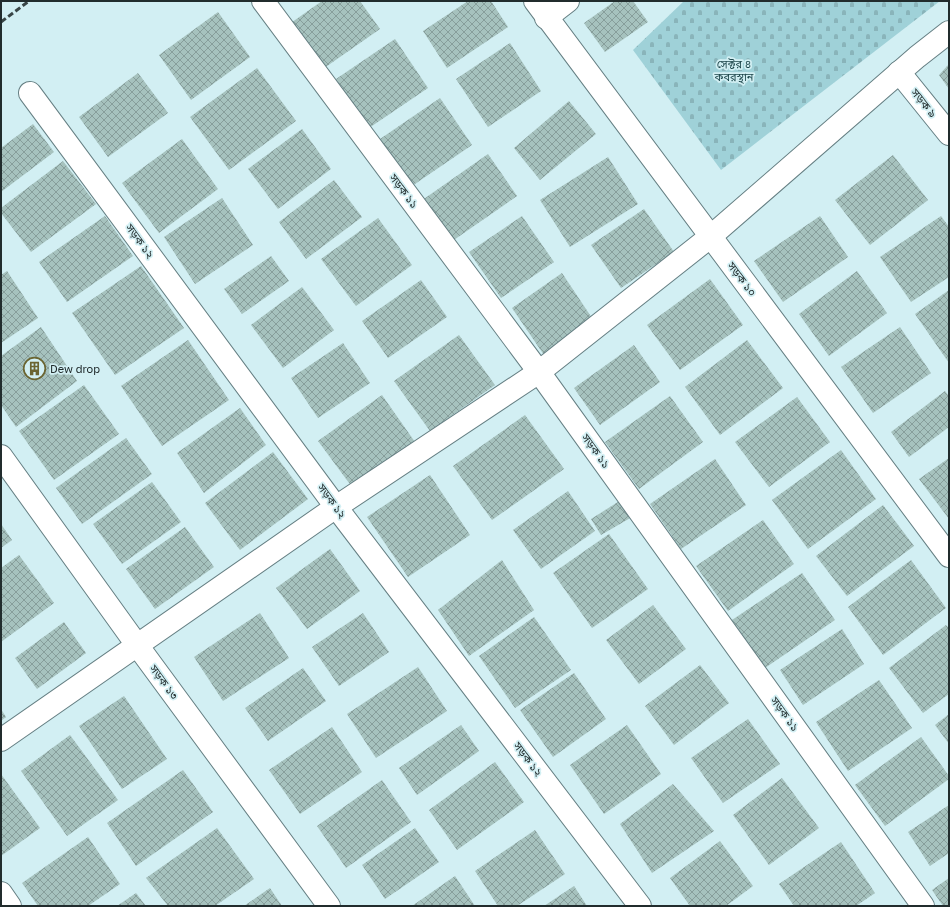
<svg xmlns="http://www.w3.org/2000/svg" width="950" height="907" viewBox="0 0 950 907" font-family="'Golos Text','Noto Sans Bengali',sans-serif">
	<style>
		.cemetery { fill: url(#cemetery-stones) }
		.building { fill: url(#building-cross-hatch) }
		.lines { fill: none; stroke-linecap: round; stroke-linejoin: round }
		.minor-casing { stroke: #657f83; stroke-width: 24 }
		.minor { stroke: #fff; stroke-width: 22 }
		.rail { stroke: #384546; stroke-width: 3; stroke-dasharray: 6 3; stroke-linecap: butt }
		.labels { text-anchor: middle; stroke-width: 3.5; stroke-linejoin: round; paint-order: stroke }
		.park-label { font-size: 11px; fill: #1c454a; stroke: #d2eff3 }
		.street-label { font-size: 11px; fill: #212c2d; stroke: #d2eff3 }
		.poi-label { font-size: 11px; fill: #212c2d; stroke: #d2eff3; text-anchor: start }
	</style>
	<defs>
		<pattern id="cemetery-stones" width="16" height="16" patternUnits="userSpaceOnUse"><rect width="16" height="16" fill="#9fd1d8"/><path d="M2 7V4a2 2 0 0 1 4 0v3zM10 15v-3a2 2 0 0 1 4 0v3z" fill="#89b4ba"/></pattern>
		<pattern id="building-cross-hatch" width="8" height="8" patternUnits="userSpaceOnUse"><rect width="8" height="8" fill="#a6c2be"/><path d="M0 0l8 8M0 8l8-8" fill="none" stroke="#879e9b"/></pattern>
	</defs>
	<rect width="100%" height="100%" fill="#d2eff3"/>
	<path class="cemetery" d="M684,1H940L721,170L633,50Z"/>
	<g class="building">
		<path d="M322,1H360L380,29L320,71L288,25Z"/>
		<path d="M468,1H491L508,27L447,68L423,31Z"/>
		<path d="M615,1H633L648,22L605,52L584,23Z"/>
		<path d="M218,12L250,57L191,100L159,55Z"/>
		<path d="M395,39L428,88L369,128L336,79Z"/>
		<path d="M510,43L541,91L488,127L456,79Z"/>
		<path d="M949,64V89L939,75Z"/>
		<path d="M257,68L296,121L229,170L190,117Z"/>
		<path d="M138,73L168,113L108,157L79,117Z"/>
		<path d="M440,98L472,145L412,186L380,139Z"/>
		<path d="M569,101L596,134L540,180L514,148Z"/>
		<path d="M33,124L54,152L1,192V148Z"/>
		<path d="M302,129L331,169L278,209L248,169Z"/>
		<path d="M182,139L218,189L159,233L122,183Z"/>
		<path d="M488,154L517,196L451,242L421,201Z"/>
		<path d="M893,155L928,200L870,245L835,200Z"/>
		<path d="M608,157L638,204L570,247L540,200Z"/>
		<path d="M63,161L96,204L31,252L1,213V208Z"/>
		<path d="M334,180L362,217L306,259L279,222Z"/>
		<path d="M222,198L253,245L195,284L164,237Z"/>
		<path d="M644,209L674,252L621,288L591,245Z"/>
		<path d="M105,216L133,256L67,302L39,262Z"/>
		<path d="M522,216L554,262L501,298L469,252Z"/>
		<path d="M820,216L848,257L783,302L754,261Z"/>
		<path d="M941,216L949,227V277L911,302L880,257Z"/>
		<path d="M378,218L412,265L356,306L321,259Z"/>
		<path d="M271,256L289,281L242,314L224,289Z"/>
		<path d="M141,266L184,328L115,375L72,313Z"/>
		<path d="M7,271L38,318L1,343V275Z"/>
		<path d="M857,271L887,313L829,356L799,314Z"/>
		<path d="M562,273L596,324L546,358L512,308Z"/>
		<path d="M710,279L743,325L680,370L647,325Z"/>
		<path d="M421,280L447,317L388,358L362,321Z"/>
		<path d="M302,287L334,330L283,368L251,325Z"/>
		<path d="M949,290V363L915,314Z"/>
		<path d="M41,327L77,381L16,427L1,405V356Z"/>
		<path d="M900,327L931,373L873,413L841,367Z"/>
		<path d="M459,335L495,385L430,431L394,381Z"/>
		<path d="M188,340L229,400L162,446L121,386Z"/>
		<path d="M747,340L783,388L720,435L685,387Z"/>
		<path d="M343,343L370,383L318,418L291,378Z"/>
		<path d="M634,345L660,382L600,425L574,388Z"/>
		<path d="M84,385L119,434L54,480L19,431Z"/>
		<path d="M945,391L949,396V427L909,457L891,432Z"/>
		<path d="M382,395L415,442L352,487L318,441Z"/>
		<path d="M670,396L703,442L639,489L605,442Z"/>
		<path d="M797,397L830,442L769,487L735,442Z"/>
		<path d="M240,408L266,445L204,493L177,453Z"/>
		<path d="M525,415L564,469L492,520L453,466Z"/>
		<path d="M126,438L152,474L82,524L56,488Z"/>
		<path d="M841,450L876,499L808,549L772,500Z"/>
		<path d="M273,452L308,499L240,550L205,503Z"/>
		<path d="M949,458V519L919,479Z"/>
		<path d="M715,459L746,505L681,549L650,504Z"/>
		<path d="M430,475L470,535L408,577L367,517Z"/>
		<path d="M152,482L181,522L122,564L93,524Z"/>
		<path d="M568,491L595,531L541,569L513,530Z"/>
		<path d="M621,500L632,517L601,535L591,519Z"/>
		<path d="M883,505L914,546L847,596L816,556Z"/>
		<path d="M763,520L794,564L728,611L696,566Z"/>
		<path d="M1,524L12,540L1,548Z"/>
		<path d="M185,527L214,567L155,609L126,569Z"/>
		<path d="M609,534L648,589L592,628L553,573Z"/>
		<path d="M330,549L360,591L307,629L276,588Z"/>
		<path d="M19,555L54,603L1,642V568Z"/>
		<path d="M502,560L534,610L469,656L438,610Z"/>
		<path d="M911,560L946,608L883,655L848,607Z"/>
		<path d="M802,573L835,620L765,668L732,620Z"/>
		<path d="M653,605L686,649L639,684L606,640Z"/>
		<path d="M260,613L289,658L223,701L194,657Z"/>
		<path d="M363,613L389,652L339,686L312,647Z"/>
		<path d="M534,617L571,670L515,708L479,656Z"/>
		<path d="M64,622L86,653L37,689L15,658Z"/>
		<path d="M946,625L949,628V694L923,713L889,668Z"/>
		<path d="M842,629L864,664L803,705L780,670Z"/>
		<path d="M700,665L729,703L674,745L645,706Z"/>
		<path d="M418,667L447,711L376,758L347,714Z"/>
		<path d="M303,668L326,701L268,741L245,708Z"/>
		<path d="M574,673L606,719L553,757L520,710Z"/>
		<path d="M879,680L912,728L848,771L816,722Z"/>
		<path d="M124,696L167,759L122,789L79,726Z"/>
		<path d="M1,709L6,717L1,721Z"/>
		<path d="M949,714V744L935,725Z"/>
		<path d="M748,719L780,764L723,803L691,758Z"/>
		<path d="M461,725L479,751L417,795L399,768Z"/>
		<path d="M627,725L661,774L604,814L570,765Z"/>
		<path d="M332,727L362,772L300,814L269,770Z"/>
		<path d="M70,735L118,800L67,836L21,771Z"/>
		<path d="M921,737L949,776V779L885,826L855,785Z"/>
		<path d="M495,762L524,802L457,850L429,810Z"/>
		<path d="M183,770L213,812L136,866L107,823Z"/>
		<path d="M1,774L40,828L1,856Z"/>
		<path d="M782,778L819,828L769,865L733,815Z"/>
		<path d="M382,780L411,822L346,868L317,826Z"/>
		<path d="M673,784L714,831L652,873L620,824Z"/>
		<path d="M949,805V853L930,866L908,832Z"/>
		<path d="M217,828L254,879L215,906H168L146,878Z"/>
		<path d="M415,828L439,862L385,899L362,865Z"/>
		<path d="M535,830L565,874L517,906H498L475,871Z"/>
		<path d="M88,837L120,884L88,906H38L22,883Z"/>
		<path d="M720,841L753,886L726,906H690L670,878Z"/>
		<path d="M841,842L875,893L856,906H794L779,884Z"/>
		<path d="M455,876L475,906H412Z"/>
		<path d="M949,878V906H943L932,890Z"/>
		<path d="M574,886L587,906H544Z"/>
		<path d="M270,888L282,906H244Z"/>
		<path d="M136,893L146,906H117Z"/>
	</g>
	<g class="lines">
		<defs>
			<g id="minor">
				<path d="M263,1L539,372L923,906"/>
				<path d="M535,1L949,556"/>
				<path d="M546,18L568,1"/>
				<path d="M899,72L949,134"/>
				<path d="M30,93L336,507L640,906"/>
				<path d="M1,456L137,645L329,906"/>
				<path d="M1,740L336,507L539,372L710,237L917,57L949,32"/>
				<path d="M1,893L10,906"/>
			</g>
		</defs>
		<use href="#minor" class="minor-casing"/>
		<use href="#minor" class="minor"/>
		<path class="rail" d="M1,22L29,1"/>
	</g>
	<defs>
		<symbol id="building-ring" viewBox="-11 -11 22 22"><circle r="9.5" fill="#d2eff3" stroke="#6b6532" stroke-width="1.5"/><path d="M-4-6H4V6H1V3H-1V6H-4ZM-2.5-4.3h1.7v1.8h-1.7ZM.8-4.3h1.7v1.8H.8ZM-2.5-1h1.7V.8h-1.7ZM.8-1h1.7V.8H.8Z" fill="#6b6532"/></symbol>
	</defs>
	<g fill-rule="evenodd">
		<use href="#building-ring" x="22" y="356" width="25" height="25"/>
	</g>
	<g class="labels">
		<g class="park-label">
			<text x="734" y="68">সেক্টর ৪<tspan x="734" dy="13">কবরস্থান</tspan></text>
		</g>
		<g class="street-label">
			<text transform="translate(924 103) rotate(51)" y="4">সড়ক ৯</text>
			<text transform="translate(404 191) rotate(53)" y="4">সড়ক ১১</text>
			<text transform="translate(140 241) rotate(54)" y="4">সড়ক ১২</text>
			<text transform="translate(742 279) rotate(53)" y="4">সড়ক ১০</text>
			<text transform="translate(596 451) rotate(54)" y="4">সড়ক ১১</text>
			<text transform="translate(332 501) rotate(54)" y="4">সড়ক ১২</text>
			<text transform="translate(164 682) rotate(54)" y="4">সড়ক ১৩</text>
			<text transform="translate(785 714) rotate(54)" y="4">সড়ক ১১</text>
			<text transform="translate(528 759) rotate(53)" y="4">সড়ক ১২</text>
		</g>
		<g class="poi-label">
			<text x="50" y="373">Dew drop</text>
		</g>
	</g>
	<rect width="950" height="907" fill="none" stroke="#212c2d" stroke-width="4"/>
</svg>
